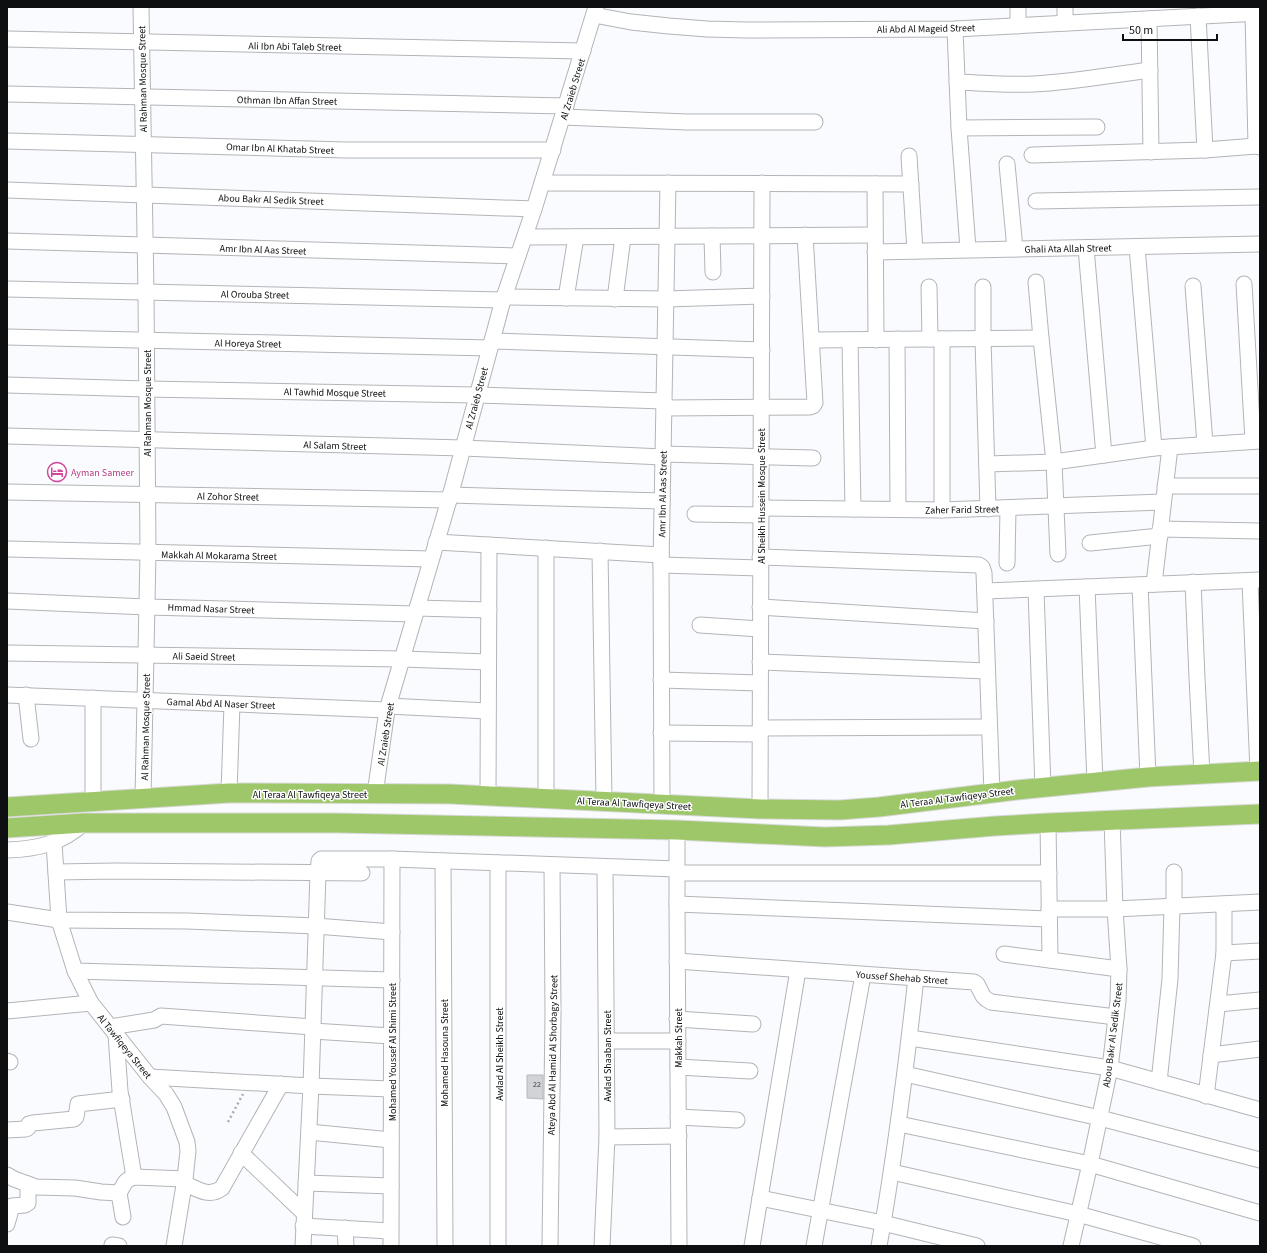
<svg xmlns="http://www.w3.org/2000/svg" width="1267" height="1253" viewBox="0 0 1267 1253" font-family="'Source Sans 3',sans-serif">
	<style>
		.building { fill: #d1d3d6; stroke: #b5b7ba }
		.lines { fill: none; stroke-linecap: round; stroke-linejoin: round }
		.minor-casing { stroke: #b2b5b7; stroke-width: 17 }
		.major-casing { stroke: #d8d9d9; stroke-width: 21 }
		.path { stroke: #aaacae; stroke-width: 2.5; stroke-dasharray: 2 3; stroke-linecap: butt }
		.minor { stroke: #fff; stroke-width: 15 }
		.major { stroke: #9ec769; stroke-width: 19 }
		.labels { text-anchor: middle; stroke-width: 3; stroke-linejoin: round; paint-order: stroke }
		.number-label { font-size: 8px; fill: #3f4042 }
		.street-label { font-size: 10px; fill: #0e0f10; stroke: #fff }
		.hotel-label { font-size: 10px; fill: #b23c85; stroke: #fff; text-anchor: start }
	</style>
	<rect width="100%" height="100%" fill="#f9fbfe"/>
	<path class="building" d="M527,1075H543V1099L527,1098Z"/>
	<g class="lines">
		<defs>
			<g id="minor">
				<path d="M141,7L146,292L148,553L143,799"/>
				<path d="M1018,7V26"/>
				<path d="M1065,7V23"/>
				<path d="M1253,13L1256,146"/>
				<path d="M594,15L631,22L669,26L707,29L746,30L955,29L1260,13"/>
				<path d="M1198,16L1205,150"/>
				<path d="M1149,19L1151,152"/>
				<path d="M955,29L959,128L968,249"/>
				<path d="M7,39L583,51"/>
				<path d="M957,82C983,83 1008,85 1034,84C1073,82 1111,75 1150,70"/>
				<path d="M7,94L566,106"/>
				<path d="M563,117L687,122H815"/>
				<path d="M959,128L1097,127"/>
				<path d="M7,141L346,150H553"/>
				<path d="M1032,155L1205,150L1256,146L1260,147"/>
				<path d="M909,156L915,251"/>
				<path d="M1007,164L1015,249"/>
				<path d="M542,183L911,184"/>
				<path d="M875,184L876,340"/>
				<path d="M7,190L534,209"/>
				<path d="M1036,201L1260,197"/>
				<path d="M712,236L713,272"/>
				<path d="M525,237L875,235"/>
				<path d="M7,241L518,256"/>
				<path d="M1137,247L1154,448"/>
				<path d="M1086,248L1104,455"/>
				<path d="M875,252L1260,244"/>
				<path d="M1036,282L1041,338L1054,462L1058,554"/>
				<path d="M1244,284L1253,441"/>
				<path d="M1193,286L1205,444"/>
				<path d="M929,287L930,339"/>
				<path d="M983,287V339L988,509"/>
				<path d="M7,289L503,300"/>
				<path d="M504,297L666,299L762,296"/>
				<path d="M566,298L576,237"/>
				<path d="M615,299L623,237"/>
				<path d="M7,337L490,348"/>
				<path d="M897,339L898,509"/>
				<path d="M942,339V510"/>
				<path d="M812,340L1041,338"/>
				<path d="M850,340L853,509"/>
				<path d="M492,341L762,350"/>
				<path d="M7,385L146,389L476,395L664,401"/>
				<path d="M664,408L810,407L813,406L815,403L805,235"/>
				<path d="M7,436L463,448L663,457"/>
				<path d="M663,454L813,458"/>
				<path d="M987,464L1054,462L1154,448L1260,441"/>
				<path d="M1165,486H1260"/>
				<path d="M7,492L449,500"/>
				<path d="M450,495L662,501"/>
				<path d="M761,508L942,510L1163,502"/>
				<path d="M695,514L761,515"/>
				<path d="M1160,529L1260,531"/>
				<path d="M436,542L661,555"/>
				<path d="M1090,543L1160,536"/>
				<path d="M546,548V799"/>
				<path d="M7,549L431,559"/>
				<path d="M600,551L604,801"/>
				<path d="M760,557L979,565L982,567L984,573L992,793"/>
				<path d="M1007,563L1008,508"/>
				<path d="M661,565L760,568"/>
				<path d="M1250,581L1258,771"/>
				<path d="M1193,582L1197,678L1202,774"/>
				<path d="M1154,584L1170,447"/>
				<path d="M1140,585L1148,777"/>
				<path d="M1087,587L1095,782"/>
				<path d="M1036,590L1043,788"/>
				<path d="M985,591L1260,580"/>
				<path d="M7,601L147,607L415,614"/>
				<path d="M760,607L986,621"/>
				<path d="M417,608L489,610"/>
				<path d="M700,625L760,629"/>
				<path d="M7,653L402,659L488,662"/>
				<path d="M760,662L987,671"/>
				<path d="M661,680L760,683"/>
				<path d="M7,695L387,710"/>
				<path d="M26,695L31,739"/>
				<path d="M388,706L488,711"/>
				<path d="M760,728L989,727"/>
				<path d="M661,733L760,734"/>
				<path d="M229,793L232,704"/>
				<path d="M375,794L387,710L449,500L503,300L534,209L596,7"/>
				<path d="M488,795L489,545"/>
				<path d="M93,802V698"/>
				<path d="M662,804L661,565L668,183"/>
				<path d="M760,809L762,183"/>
				<path d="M1048,823L1050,960"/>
				<path d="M677,830V904L679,1246"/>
				<path d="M54,843L59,920L75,971L91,1003L150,1077L166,1094L174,1107L187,1142L188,1151L185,1179L174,1246"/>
				<path d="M7,850C38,849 60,844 84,823"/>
				<path d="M443,861L445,1246"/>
				<path d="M56,872L116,871L362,873"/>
				<path d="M1174,872V906"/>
				<path d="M677,873H1049"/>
				<path d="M677,904L1049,919"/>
				<path d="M1049,909H1115L1260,902"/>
				<path d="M7,912L59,920L187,921L316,926L392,932"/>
				<path d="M1224,953L1260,951"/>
				<path d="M1004,954L1119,969"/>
				<path d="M677,961L974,982L977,984L983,996L986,999L991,1002L1116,1017"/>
				<path d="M75,971L392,980"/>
				<path d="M1218,1004L1260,1000"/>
				<path d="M7,1011L91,1003"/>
				<path d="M677,1019L753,1024"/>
				<path d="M110,1027L154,1020L161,1016L313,1027"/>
				<path d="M313,1031L391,1036"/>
				<path d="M116,1035L120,1091L134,1177"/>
				<path d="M910,1038L1110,1068L1260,1110"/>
				<path d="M607,1041H678"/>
				<path d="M1211,1055L1260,1049"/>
				<path d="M7,1061L10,1062"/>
				<path d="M678,1067L750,1071"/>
				<path d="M905,1074L1100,1118L1260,1160"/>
				<path d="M150,1077L311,1086L391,1089"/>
				<path d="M1159,1082L1170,979L1172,906"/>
				<path d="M1206,1096L1224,953V904"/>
				<path d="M678,1117L737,1120"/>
				<path d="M899,1124L1090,1164L1260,1213"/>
				<path d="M7,1130L26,1129L28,1128L29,1124L33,1123L74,1119L76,1117L78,1104L122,1099"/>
				<path d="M309,1132L391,1140"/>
				<path d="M607,1137L679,1136"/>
				<path d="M241,1153L304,1213"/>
				<path d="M892,1172L1078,1214L1193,1246"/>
				<path d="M7,1175L14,1179L36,1187L75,1188L101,1192L119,1193C125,1184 123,1181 134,1177L185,1179"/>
				<path d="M184,1183C197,1189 209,1198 222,1188L281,1084"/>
				<path d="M306,1183L391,1186"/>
				<path d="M119,1193L123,1217"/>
				<path d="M760,1198L883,1223L977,1246"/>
				<path d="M7,1224L12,1206L25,1205L28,1203V1184"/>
				<path d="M303,1226L390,1231"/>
				<path d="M345,1228L346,1246"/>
				<path d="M112,1245L119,1246"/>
				<path d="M303,1246L311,1086L318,873L319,861L321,859H392L677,869"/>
				<path d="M391,1246L392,859"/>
				<path d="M498,1246V863"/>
				<path d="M550,1246L553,1015L552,865"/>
				<path d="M602,1246L607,1137L605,867"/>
				<path d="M752,1246L798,970"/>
				<path d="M814,1246L863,975"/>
				<path d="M879,1246C895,1157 906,1068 916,978"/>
				<path d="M1071,1246L1090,1164L1110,1068L1118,1001L1119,969L1115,909L1112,820"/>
			</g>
			<g id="major">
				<path d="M7,807L229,793L450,794L760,809L840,810L879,807L1017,790L1148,777L1260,771"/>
				<path d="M7,828L84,823H337L677,830L825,837L889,835L995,826L1048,823L1260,814"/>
			</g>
		</defs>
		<use href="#minor" class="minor-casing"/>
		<use href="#major" class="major-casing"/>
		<path class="path" d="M228,1122L243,1094"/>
		<use href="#minor" class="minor"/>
		<use href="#major" class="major"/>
	</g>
	<defs>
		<symbol id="hotel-ring" viewBox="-11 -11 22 22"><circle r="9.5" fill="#fff" stroke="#d1479c" stroke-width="1.5"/><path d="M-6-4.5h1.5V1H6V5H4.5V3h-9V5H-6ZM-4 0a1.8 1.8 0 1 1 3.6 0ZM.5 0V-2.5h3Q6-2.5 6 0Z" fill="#d1479c"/></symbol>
	</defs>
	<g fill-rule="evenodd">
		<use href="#hotel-ring" x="46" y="461" width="22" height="22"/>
	</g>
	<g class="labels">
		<g class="number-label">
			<text x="537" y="1087">22</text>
		</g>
		<g class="street-label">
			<text transform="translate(926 28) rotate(-1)" y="4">Ali Abd Al Mageid Street</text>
			<text transform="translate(295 46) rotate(1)" y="4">Ali Ibn Abi Taleb Street</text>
			<text transform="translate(142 79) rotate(-91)" y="4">Al Rahman Mosque Street</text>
			<text transform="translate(572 89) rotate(-73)" y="4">Al Zraieb Street</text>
			<text transform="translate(287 100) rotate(1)" y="4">Othman Ibn Affan Street</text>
			<text transform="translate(280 148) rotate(2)" y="4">Omar Ibn Al Khatab Street</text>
			<text transform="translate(271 199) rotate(2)" y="4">Abou Bakr Al Sedik Street</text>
			<text transform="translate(1068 248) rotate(-1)" y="4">Ghali Ata Allah Street</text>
			<text transform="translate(263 249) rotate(2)" y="4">Amr Ibn Al Aas Street</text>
			<text transform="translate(255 294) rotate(1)" y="4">Al Orouba Street</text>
			<text transform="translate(248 343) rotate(1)" y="4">Al Horeya Street</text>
			<text transform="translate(335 392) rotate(1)" y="4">Al Tawhid Mosque Street</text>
			<text transform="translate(476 398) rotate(-75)" y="4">Al Zraieb Street</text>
			<text transform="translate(147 403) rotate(-90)" y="4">Al Rahman Mosque Street</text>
			<text transform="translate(335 445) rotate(2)" y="4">Al Salam Street</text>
			<text transform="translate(662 494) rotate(-89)" y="4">Amr Ibn Al Aas Street</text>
			<text transform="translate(228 496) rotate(1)" y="4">Al Zohor Street</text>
			<text transform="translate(761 496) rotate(-90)" y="4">Al Sheikh Hussein Mosque Street</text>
			<text transform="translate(962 509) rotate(-1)" y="4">Zaher Farid Street</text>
			<text transform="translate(219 555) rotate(1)" y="4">Makkah Al Mokarama Street</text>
			<text transform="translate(211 608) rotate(2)" y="4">Hmmad Nasar Street</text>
			<text transform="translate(204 656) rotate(1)" y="4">Ali Saeid Street</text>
			<text transform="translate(221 703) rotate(2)" y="4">Gamal Abd Al Naser Street</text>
			<text transform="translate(145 727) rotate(-89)" y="4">Al Rahman Mosque Street</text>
			<text transform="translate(385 734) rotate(-81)" y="4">Al Zraieb Street</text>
			<text x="310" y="798">Al Teraa Al Tawfiqeya Street</text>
			<text transform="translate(957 797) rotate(-7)" y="4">Al Teraa Al Tawfiqeya Street</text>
			<text transform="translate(634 803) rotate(3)" y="4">Al Teraa Al Tawfiqeya Street</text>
			<text transform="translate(902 977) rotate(4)" y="4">Youssef Shehab Street</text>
			<text transform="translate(1112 1035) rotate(-83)" y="4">Abou Bakr Al Sedik Street</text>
			<text transform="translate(678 1038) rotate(-90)" y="4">Makkah Street</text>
			<text transform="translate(125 1046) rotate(51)" y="4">Al Tawfiqeya Street</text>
			<text transform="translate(392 1052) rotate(-90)" y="4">Mohamed Youssef Al Shimi Street</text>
			<text transform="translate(444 1053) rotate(-90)" y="4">Mohamed Hasouna Street</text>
			<text transform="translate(499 1054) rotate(-90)" y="4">Awlad Al Sheikh Street</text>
			<text transform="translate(552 1055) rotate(-89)" y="4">Ateya Abd Al Hamid Al Shorbagy Street</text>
			<text transform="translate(607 1056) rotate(-90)" y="4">Awlad Shaaban Street</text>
		</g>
		<g class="hotel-label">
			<text x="71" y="476">Ayman Sameer</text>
		</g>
	</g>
	<rect width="1267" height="1253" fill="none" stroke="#0e0f10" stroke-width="16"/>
	<path d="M1123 34v6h94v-6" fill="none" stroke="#0e0f10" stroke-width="2"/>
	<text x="1129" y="34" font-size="12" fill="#0e0f10" stroke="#ffffff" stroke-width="3" paint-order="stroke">50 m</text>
</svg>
